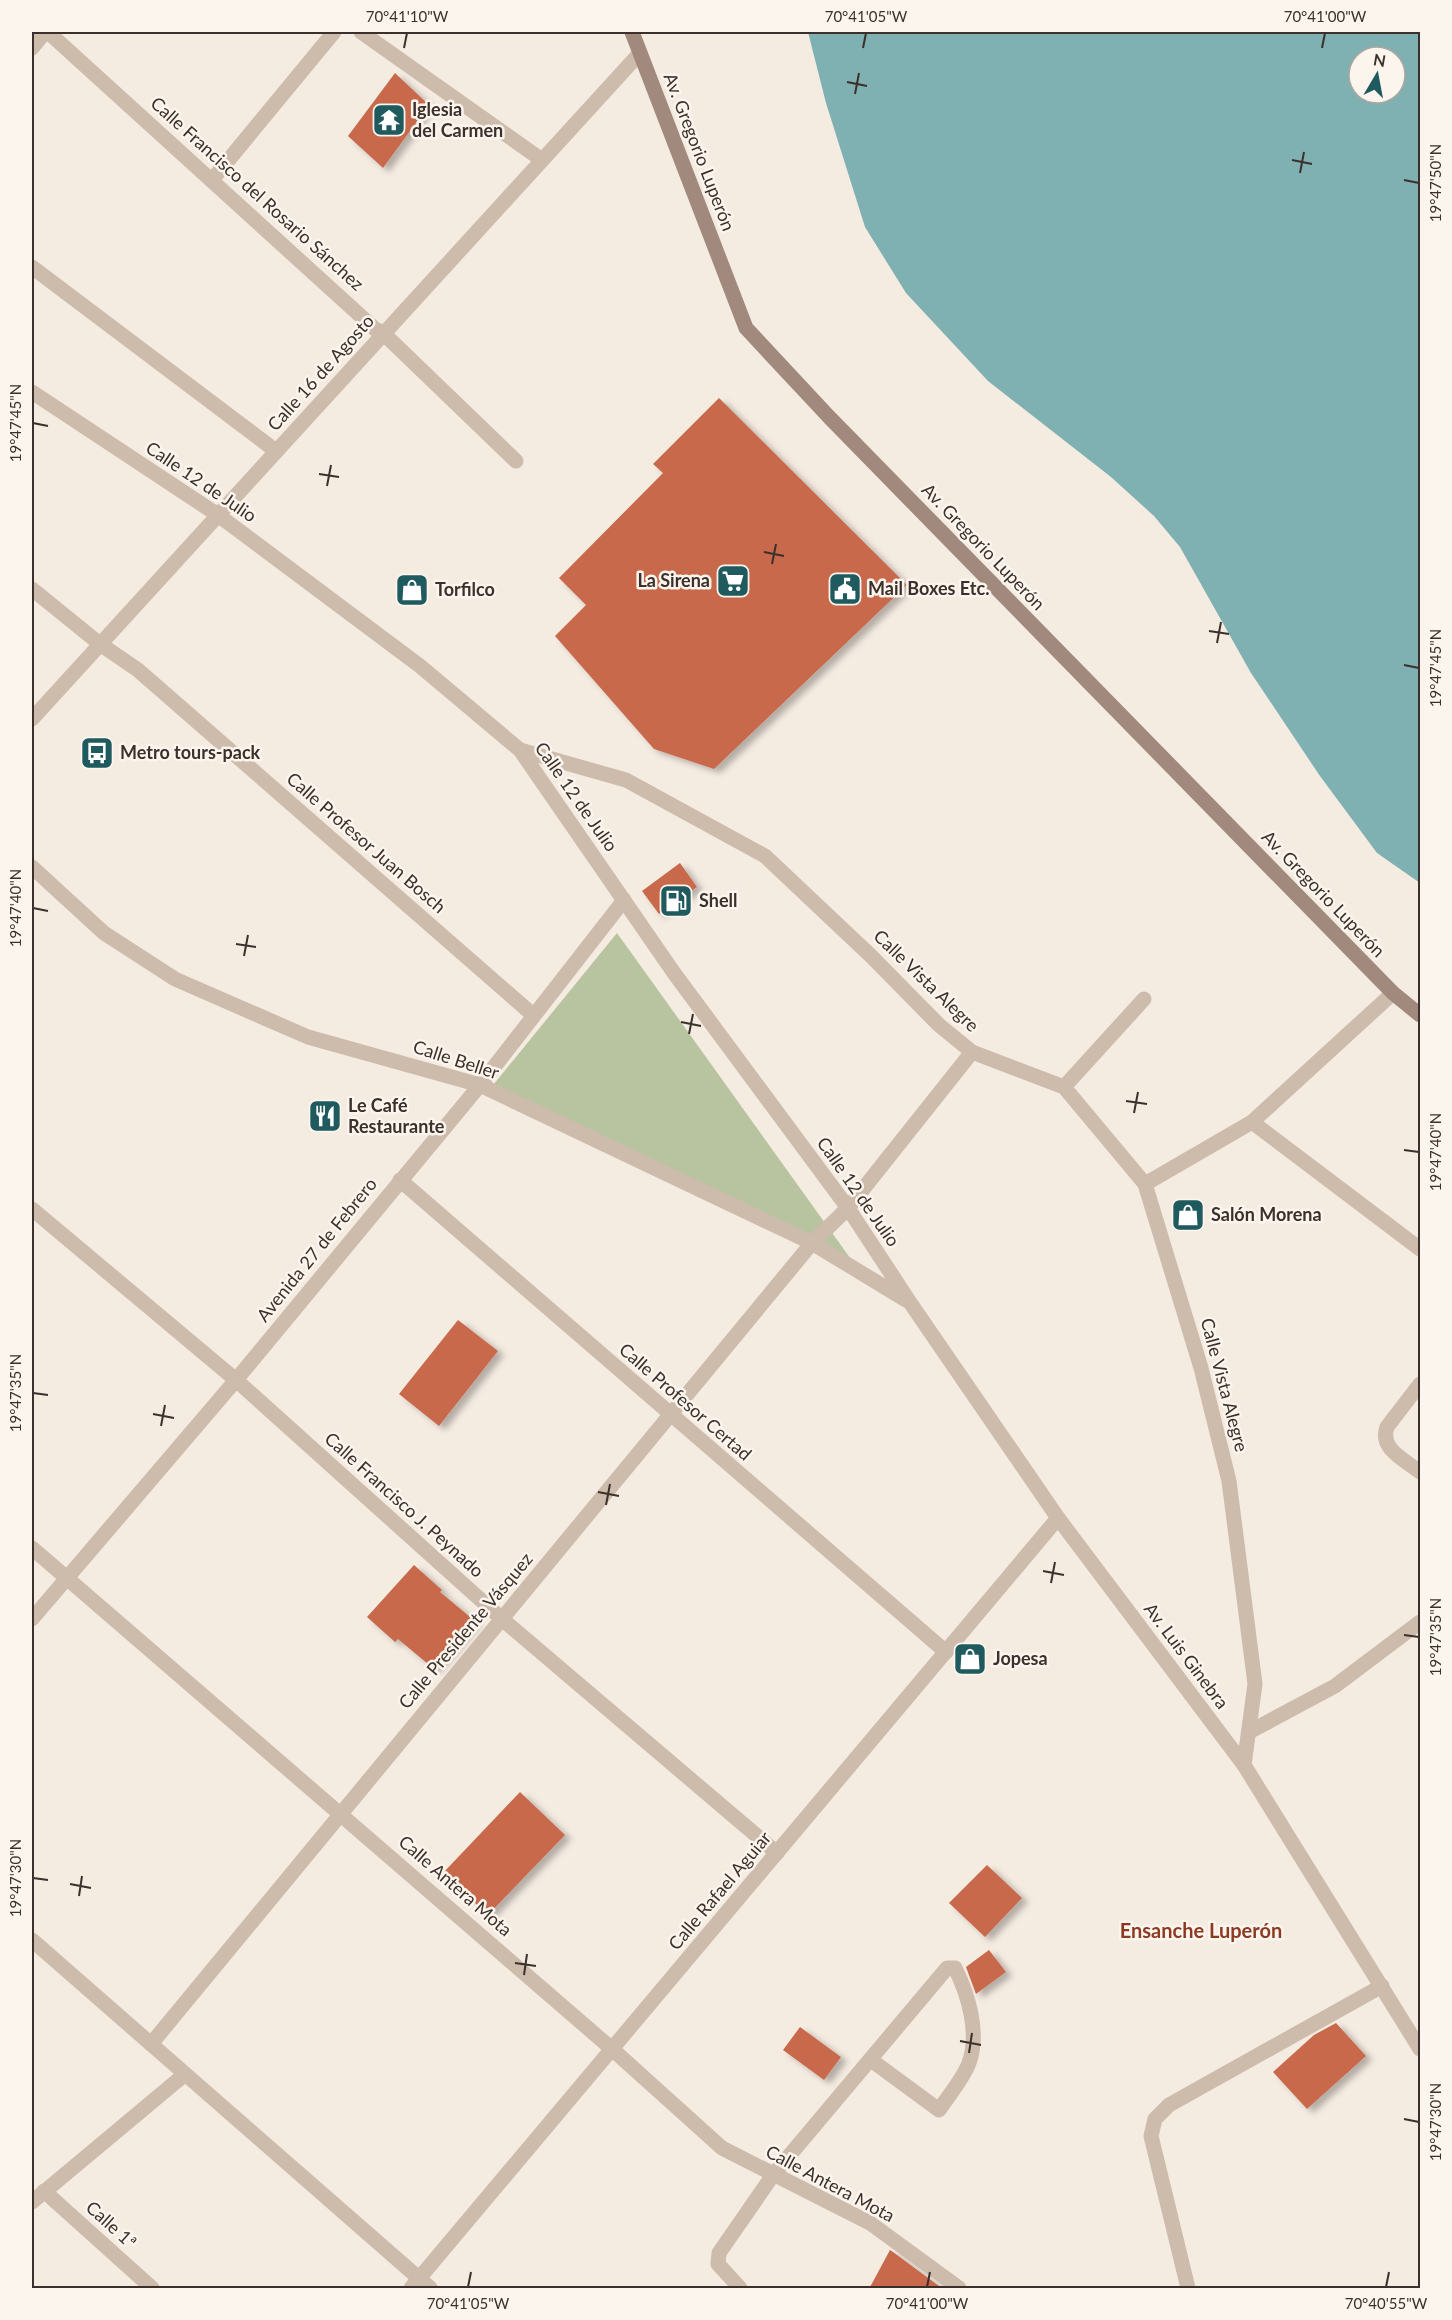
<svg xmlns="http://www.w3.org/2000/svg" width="1452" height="2320" viewBox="0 0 1452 2320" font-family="Lato,sans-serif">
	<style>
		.green { fill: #b8c4a0 }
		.water { fill: #7fb0b2; fill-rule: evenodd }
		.building { fill: #c8694b; filter: url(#shadow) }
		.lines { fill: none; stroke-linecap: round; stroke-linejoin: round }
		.minor { stroke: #cdbbac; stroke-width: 15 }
		.tertiary { stroke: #cdbbac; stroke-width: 15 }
		.secondary { stroke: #a18a7d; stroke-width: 15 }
		.ticks { fill: none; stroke: #3b302b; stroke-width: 2 }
		.labels { text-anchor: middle; stroke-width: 5; stroke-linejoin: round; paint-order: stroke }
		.poi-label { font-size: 18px; font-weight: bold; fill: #3b302b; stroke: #fbf5ee; text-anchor: start }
		.street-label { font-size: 18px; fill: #3b302b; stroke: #fbf5ee }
		.neighbourhood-label { font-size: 20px; font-weight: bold; fill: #8c3b22; stroke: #fbf5ee }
		.neatline { fill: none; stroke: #3b302b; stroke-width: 2 }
		.ticks-label { font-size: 15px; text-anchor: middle; fill: #3b302b }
	</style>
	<defs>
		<filter id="shadow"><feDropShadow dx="6" dy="4" stdDeviation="3" flood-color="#0004"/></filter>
	</defs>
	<rect width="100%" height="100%" fill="#f4ebe1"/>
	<path class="green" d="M617,933L858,1269L494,1084Z"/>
	<path class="water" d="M808,32H1420V883L1377,853L1320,776L1251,673L1180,547L1154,516L1111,477L988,381L906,293L865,227L826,103ZM1359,57H1395V93H1359Z"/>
	<g class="building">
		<path d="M395,73L429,105L383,168L348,136Z"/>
		<path d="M719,398L907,585L714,769L654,749L555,636L586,605L559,578L663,473L653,464Z"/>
		<path d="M680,863L697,887L659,914L642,891Z"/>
		<path d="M458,1320L498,1351L439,1426L399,1394Z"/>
		<path d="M414,1565L442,1590L440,1592L475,1621L434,1669L398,1639L395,1642L367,1617Z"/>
		<path d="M520,1792L565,1835L488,1915L443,1873Z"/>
		<path d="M987,1865L1022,1898L985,1937L949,1903Z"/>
		<path d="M989,1950L1006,1972L976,1994L966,1967Z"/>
		<path d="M1336,2023L1366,2056L1307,2109L1273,2072L1314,2035Z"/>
		<path d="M800,2027L841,2057L824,2080L783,2050Z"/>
		<path d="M890,2250L893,2252L943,2289H869Z"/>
	</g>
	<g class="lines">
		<g class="minor">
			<path d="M48,32L375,329L383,333L516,461"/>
			<path d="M361,32L542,160"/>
			<path d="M32,48L45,32"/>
			<path d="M212,180L334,32"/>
			<path d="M32,267L276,451"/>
			<path d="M32,589L100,644L138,670L533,1015"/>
			<path d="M32,719L640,53"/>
			<path d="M520,750L626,780L765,856L871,956L939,1025L972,1052L1064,1087L1145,1184L1201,1368L1229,1481L1255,1684L1244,1765"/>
			<path d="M1064,1087L1144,999"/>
			<path d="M1252,1122L1420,1249"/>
			<path d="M400,1180L946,1652"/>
			<path d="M1145,1184L1252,1122L1393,993"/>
			<path d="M32,1209L236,1380L502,1619L777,1853"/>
			<path d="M1420,1384L1387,1427C1379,1449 1405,1460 1420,1472"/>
			<path d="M32,1548L612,2049L722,2148L870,2223L959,2288"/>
			<path d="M1249,1732L1335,1686L1420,1622"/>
			<path d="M32,1940L430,2288"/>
			<path d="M151,2044L812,1243L848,1208L972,1052"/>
			<path d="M44,2191L152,2288"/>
			<path d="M32,2202L184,2075"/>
			<path d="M411,2288L1058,1518"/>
			<path d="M740,2288L718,2264L719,2253L773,2175L947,1968H955C968,1994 980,2033 969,2063C963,2079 949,2095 939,2110L871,2060"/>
			<path d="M1188,2288L1151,2136L1155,2119L1169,2105L1382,1986"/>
		</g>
		<g class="tertiary">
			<path d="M32,392L218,515L420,666L520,750L674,973L848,1208L909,1301L1058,1518L1244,1765L1420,2049"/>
			<path d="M32,867L104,933L175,979L308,1037L480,1085L812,1243L906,1300"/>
			<path d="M32,1619L236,1380L480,1085L624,900"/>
		</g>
		<path class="secondary" d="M632,32L746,328L830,418L1393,993L1420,1015"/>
	</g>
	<path class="ticks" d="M404,48L407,33M863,48L866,33M1322,48L1325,33M847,82L867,86M855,94L859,73M1292,160L1312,164M1300,173L1304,152M1404,180L1419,183M33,423L48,426M319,474L339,477M327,486L331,465M764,552L784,556M772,564L776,544M1209,631L1229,634M1217,643L1221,622M1404,665L1419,668M33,908L48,911M236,944L256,947M244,956L248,935M681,1022L701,1026M689,1034L693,1014M1126,1101L1147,1104M1134,1113L1138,1092M1404,1150L1419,1152M33,1393L48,1395M153,1414L174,1418M161,1426L165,1405M598,1492L619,1496M606,1505L610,1484M1043,1571L1064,1575M1051,1583L1055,1562M1404,1635L1419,1637M33,1878L48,1880M70,1884L91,1888M79,1896L82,1876M515,1963L536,1966M524,1975L527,1954M960,2041L981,2045M969,2053L972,2033M1404,2119L1419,2122M468,2287L471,2272M927,2287L930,2272M1386,2287L1389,2272"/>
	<defs>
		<symbol id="temple-square" viewBox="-11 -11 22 22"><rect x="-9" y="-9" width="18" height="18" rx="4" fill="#1f5a5e" stroke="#fbf5ee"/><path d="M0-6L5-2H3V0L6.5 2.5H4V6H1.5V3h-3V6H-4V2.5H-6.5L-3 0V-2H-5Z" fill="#fff"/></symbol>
		<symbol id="supermarket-square" viewBox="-11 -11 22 22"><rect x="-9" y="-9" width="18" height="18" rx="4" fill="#1f5a5e" stroke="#fbf5ee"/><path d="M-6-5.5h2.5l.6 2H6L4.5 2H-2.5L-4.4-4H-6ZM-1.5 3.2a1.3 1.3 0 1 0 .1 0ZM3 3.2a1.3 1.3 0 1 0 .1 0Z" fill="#fff"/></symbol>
		<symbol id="civic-square" viewBox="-11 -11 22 22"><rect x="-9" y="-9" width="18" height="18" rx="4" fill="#1f5a5e" stroke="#fbf5ee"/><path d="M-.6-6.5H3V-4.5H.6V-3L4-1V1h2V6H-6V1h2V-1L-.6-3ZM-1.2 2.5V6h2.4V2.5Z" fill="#fff"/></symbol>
		<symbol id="shop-square" viewBox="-11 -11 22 22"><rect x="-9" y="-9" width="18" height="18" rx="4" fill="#1f5a5e" stroke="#fbf5ee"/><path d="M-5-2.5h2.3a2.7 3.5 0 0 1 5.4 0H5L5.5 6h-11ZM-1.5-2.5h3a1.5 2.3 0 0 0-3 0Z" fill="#fff"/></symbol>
		<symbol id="bus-square" viewBox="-11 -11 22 22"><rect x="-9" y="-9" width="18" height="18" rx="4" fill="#1f5a5e" stroke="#fbf5ee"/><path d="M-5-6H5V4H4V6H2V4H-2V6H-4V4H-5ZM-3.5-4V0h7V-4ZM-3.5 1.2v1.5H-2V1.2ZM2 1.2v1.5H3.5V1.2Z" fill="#fff"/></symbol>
		<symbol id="fuel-square" viewBox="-11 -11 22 22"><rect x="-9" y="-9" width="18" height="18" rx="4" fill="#1f5a5e" stroke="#fbf5ee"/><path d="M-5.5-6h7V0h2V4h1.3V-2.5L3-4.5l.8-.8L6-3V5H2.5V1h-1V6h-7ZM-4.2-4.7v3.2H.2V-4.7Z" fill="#fff"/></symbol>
		<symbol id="restaurant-square" viewBox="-11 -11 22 22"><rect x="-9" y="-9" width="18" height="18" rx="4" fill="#1f5a5e" stroke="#fbf5ee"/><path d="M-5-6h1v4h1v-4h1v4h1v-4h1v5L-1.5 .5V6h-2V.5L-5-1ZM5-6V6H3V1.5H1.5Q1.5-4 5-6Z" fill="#fff"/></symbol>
	</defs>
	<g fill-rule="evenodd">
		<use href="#temple-square" x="370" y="101" width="38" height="38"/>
		<use href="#supermarket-square" x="714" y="562" width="38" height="38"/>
		<use href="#civic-square" x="826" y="570" width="38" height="38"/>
		<use href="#shop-square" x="393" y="571" width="38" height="38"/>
		<use href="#bus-square" x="78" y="734" width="38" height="38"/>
		<use href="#fuel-square" x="657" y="882" width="38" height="38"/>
		<use href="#restaurant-square" x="306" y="1097" width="38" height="38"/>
		<use href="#shop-square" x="1169" y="1196" width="38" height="38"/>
		<use href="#shop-square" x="951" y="1640" width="38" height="38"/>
	</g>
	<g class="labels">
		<g class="poi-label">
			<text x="412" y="116">Iglesia<tspan x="412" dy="21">del Carmen</tspan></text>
			<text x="710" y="587" text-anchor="end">La Sirena</text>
			<text x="868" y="595">Mail Boxes Etc.</text>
			<text x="435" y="596">Torfilco</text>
			<text x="120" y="759">Metro tours-pack</text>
			<text x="699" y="907">Shell</text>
			<text x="348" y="1112">Le Café<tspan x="348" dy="21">Restaurante</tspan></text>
			<text x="1211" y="1221">Salón Morena</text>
			<text x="993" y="1665">Jopesa</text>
		</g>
		<g class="street-label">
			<text transform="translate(699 152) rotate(69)" y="6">Av. Gregorio Luperón</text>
			<text transform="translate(257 194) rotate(42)" y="6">Calle Francisco del Rosario Sánchez</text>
			<text transform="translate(321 373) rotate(-48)" y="6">Calle 16 de Agosto</text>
			<text transform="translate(201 482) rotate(34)" y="6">Calle 12 de Julio</text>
			<text transform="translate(983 547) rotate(46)" y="6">Av. Gregorio Luperón</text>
			<text transform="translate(576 797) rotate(55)" y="6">Calle 12 de Julio</text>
			<text transform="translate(366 843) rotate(41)" y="6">Calle Profesor Juan Bosch</text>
			<text transform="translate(1323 894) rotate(46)" y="6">Av. Gregorio Luperón</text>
			<text transform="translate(926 981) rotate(44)" y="6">Calle Vista Alegre</text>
			<text transform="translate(456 1060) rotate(18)" y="6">Calle Beller</text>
			<text transform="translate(858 1192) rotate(55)" y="6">Calle 12 de Julio</text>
			<text transform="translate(317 1250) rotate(-51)" y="6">Avenida 27 de Febrero</text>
			<text transform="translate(1224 1385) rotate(75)" y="6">Calle Vista Alegre</text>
			<text transform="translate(685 1402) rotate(41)" y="6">Calle Profesor Certad</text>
			<text transform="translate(404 1505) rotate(42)" y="6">Calle Francisco J. Peynado</text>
			<text transform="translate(466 1631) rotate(-50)" y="6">Calle Presidente Vásquez</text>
			<text transform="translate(1186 1656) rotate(53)" y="6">Av. Luis Ginebra</text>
			<text transform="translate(455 1886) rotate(41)" y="6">Calle Antera Mota</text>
			<text transform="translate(720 1891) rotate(-50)" y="6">Calle Rafael Aguiar</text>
			<text transform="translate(830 2184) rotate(28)" y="6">Calle Antera Mota</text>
			<text transform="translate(111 2225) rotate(42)" y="6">Calle 1ª</text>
		</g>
		<g class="neighbourhood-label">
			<text x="1201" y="1938">Ensanche Luperón</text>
		</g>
	</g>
	<rect width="1452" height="2320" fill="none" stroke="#fbf5ee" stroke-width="66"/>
	<g transform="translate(1377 75) rotate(10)"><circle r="28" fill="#fbf5ee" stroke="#aea6a0" stroke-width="1.5"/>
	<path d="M0-4.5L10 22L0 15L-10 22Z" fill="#1f5a5e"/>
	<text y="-9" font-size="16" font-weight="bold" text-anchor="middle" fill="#3b302b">N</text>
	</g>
	<rect x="33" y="33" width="1386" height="2254" class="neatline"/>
	<g class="ticks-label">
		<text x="407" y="22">70°41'10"W</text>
		<text x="866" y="22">70°41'05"W</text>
		<text x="1325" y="22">70°41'00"W</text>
		<text transform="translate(1436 183) rotate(-90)" y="5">19°47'50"N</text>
		<text transform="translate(16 423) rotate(-90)" y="5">19°47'45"N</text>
		<text transform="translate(1436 668) rotate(-90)" y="5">19°47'45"N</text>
		<text transform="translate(16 908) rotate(-90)" y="5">19°47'40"N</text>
		<text transform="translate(1436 1152) rotate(-90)" y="5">19°47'40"N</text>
		<text transform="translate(16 1393) rotate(-90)" y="5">19°47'35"N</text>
		<text transform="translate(1436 1637) rotate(-90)" y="5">19°47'35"N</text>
		<text transform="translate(16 1878) rotate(-90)" y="5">19°47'30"N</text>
		<text transform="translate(1436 2122) rotate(-90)" y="5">19°47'30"N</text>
		<text x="468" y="2309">70°41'05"W</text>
		<text x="927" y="2309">70°41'00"W</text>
		<text x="1386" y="2309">70°40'55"W</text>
	</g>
</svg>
